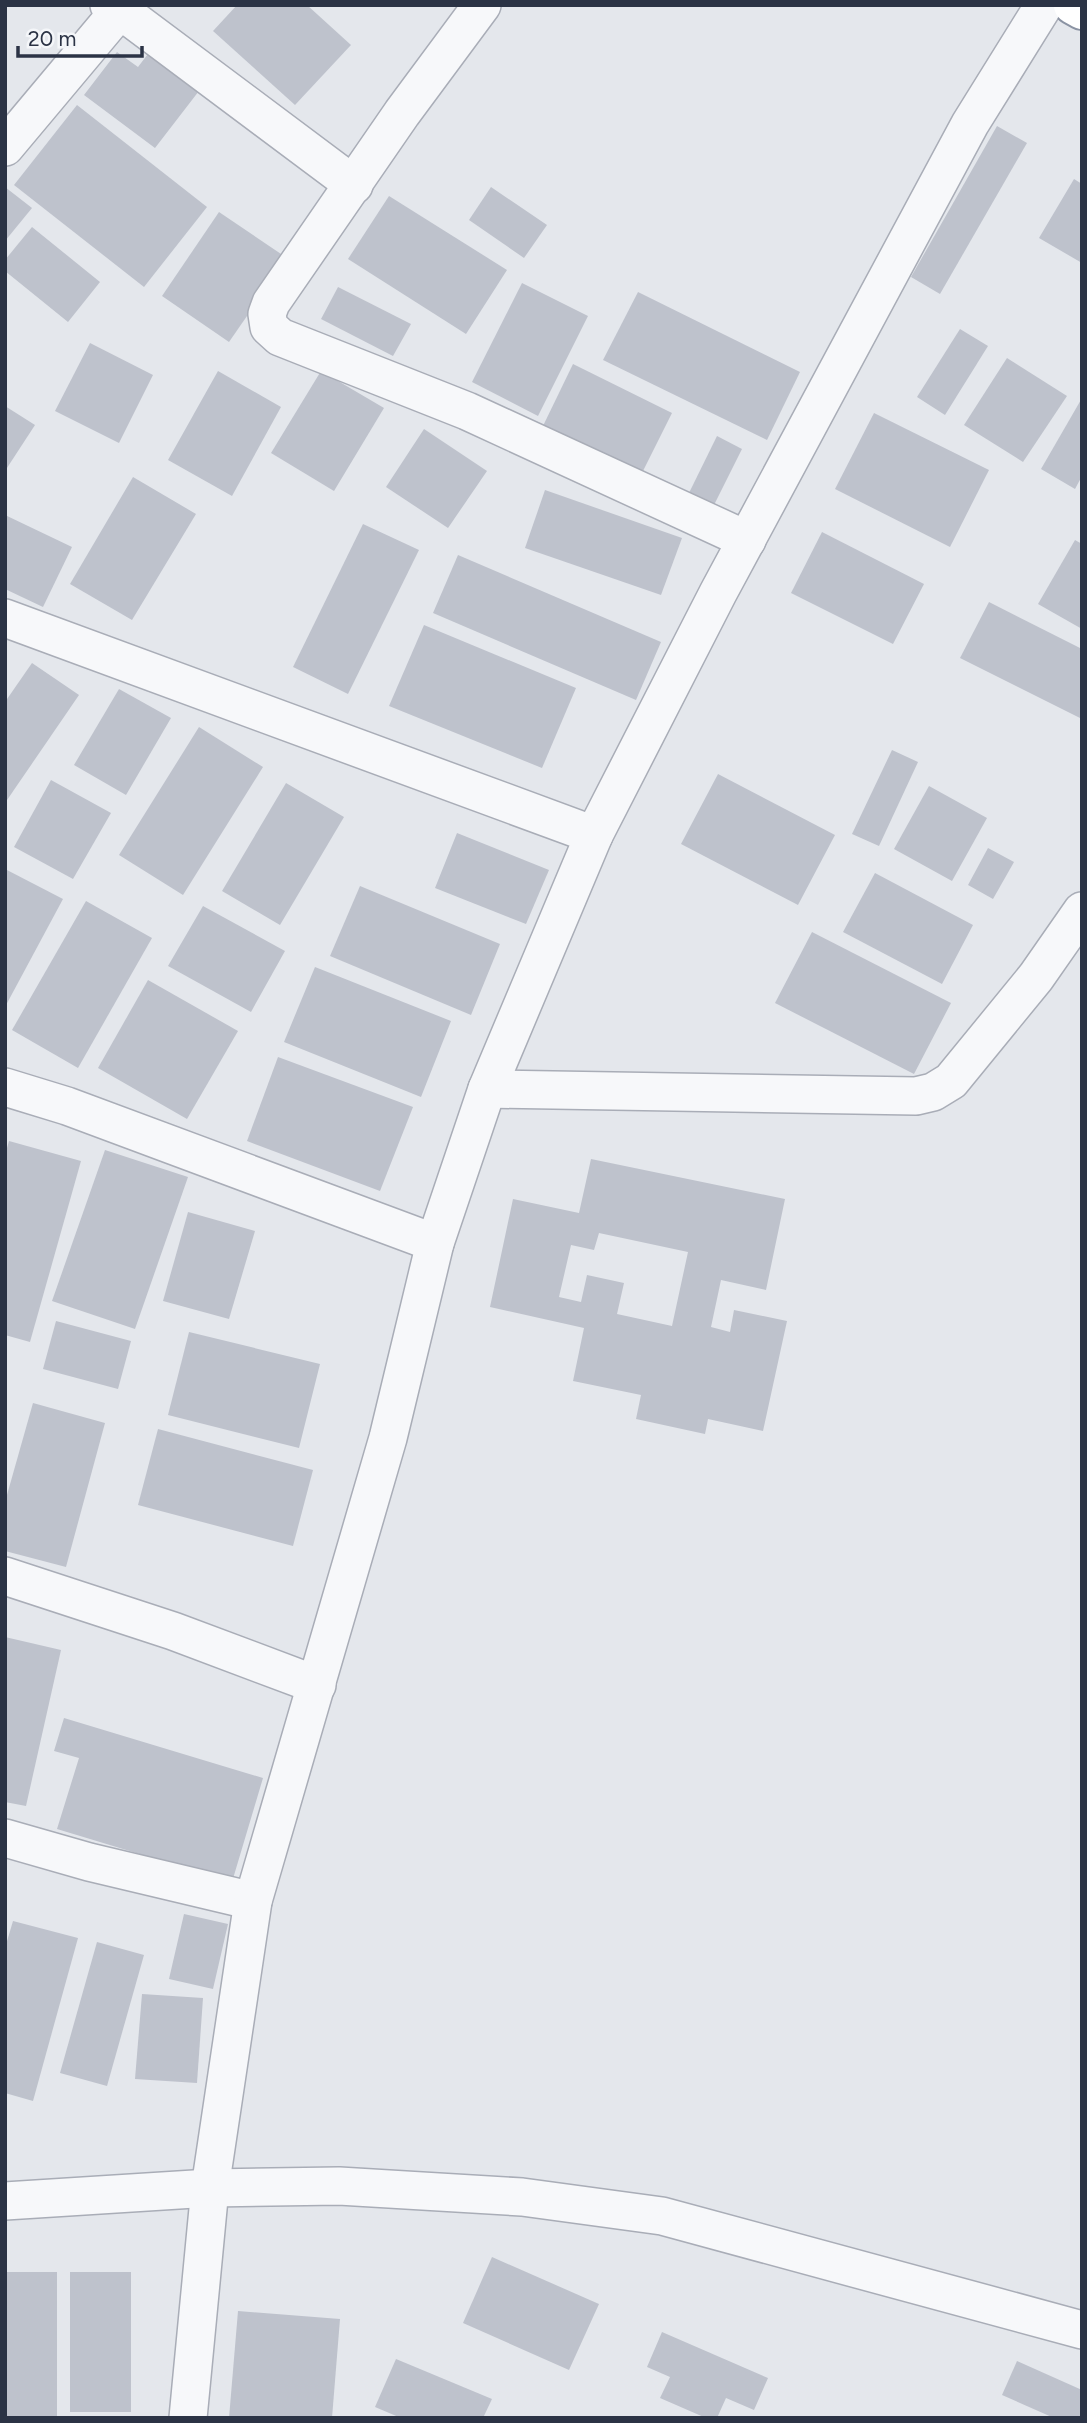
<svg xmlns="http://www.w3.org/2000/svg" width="1087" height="2423" viewBox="0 0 1087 2423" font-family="Figtree,sans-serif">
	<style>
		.building { fill: #bec2cc; fill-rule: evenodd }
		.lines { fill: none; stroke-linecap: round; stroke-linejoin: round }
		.street-casing { stroke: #a9adb7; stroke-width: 40 }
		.highway-casing { stroke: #8b93a3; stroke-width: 42 }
		.street { stroke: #f7f8fa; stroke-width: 37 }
		.highway { stroke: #fff; stroke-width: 38 }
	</style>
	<rect width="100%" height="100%" fill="#e4e7ec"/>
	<g class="building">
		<path d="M237,5H307L351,45L295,105L213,31Z"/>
		<path d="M151,50L202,87L155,148L84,95L117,52L138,67Z"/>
		<path d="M77,105L207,207L144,287L14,185Z"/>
		<path d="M997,126L1027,143L940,294L911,277Z"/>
		<path d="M1074,179L1082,184V263L1039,238Z"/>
		<path d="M5,187L32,208L5,241Z"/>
		<path d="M491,187L547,225L524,258L469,220Z"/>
		<path d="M389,196L507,270L466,334L348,259Z"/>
		<path d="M219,212L287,258L229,342L162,296Z"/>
		<path d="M32,227L100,282L68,322L5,271V260Z"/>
		<path d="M522,283L588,316L538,416L472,382Z"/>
		<path d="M338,287L411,324L393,356L321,319Z"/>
		<path d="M638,292L800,372L767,440L603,360Z"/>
		<path d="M960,329L988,346L945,415L917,397Z"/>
		<path d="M90,343L153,375L119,443L55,411Z"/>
		<path d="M1007,358L1067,396L1023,462L964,425Z"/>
		<path d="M573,364L672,413L640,477L542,428Z"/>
		<path d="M218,371L281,407L232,496L168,460Z"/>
		<path d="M321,371L384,408L334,491L271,453Z"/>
		<path d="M1082,398V476L1075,489L1041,469Z"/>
		<path d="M5,406L35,425L5,471Z"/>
		<path d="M874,413L989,470L950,547L835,489Z"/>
		<path d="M424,429L487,471L448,528L386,487Z"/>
		<path d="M717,436L742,449L713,507L688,495Z"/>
		<path d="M133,477L196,514L132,620L70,584Z"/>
		<path d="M545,490L682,538L661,595L525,548Z"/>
		<path d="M5,515L72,547L43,607L5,589Z"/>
		<path d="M363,524L419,550L348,694L293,667Z"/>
		<path d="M822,532L924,584L893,644L791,593Z"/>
		<path d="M1075,540L1082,544V629L1038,604Z"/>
		<path d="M458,555L661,642L636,700L433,613Z"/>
		<path d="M989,602L1082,649V719L960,658Z"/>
		<path d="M424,625L576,688L542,768L389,706Z"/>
		<path d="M32,663L79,695L5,803V702Z"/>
		<path d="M119,689L171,718L126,795L74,765Z"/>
		<path d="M199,727L263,767L183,895L119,855Z"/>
		<path d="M892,750L918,762L879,846L852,834Z"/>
		<path d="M718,774L835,835L798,905L681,844Z"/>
		<path d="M51,780L111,813L73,879L14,847Z"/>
		<path d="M286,783L344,817L280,925L222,891Z"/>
		<path d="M929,786L987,818L952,881L894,849Z"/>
		<path d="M457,833L549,870L526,924L435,888Z"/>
		<path d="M988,848L1014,862L993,899L968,885Z"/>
		<path d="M5,869L63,899L5,1007Z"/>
		<path d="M875,873L973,925L942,984L843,932Z"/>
		<path d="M360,886L500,944L471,1015L330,956Z"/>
		<path d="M86,901L152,938L78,1068L12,1030Z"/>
		<path d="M203,906L285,951L251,1012L168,966Z"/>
		<path d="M812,932L951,1003L914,1074L775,1003Z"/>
		<path d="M315,967L451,1021L421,1097L284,1042Z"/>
		<path d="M148,980L238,1031L187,1119L98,1068Z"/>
		<path d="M278,1057L413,1107L380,1191L247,1141Z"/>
		<path d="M9,1141L81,1161L30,1342L5,1335V1155Z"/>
		<path d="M105,1150L188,1177L135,1329L52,1301Z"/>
		<path d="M591,1159L785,1199L766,1290L721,1280L711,1327L730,1332L734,1310L787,1321L763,1431L708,1419L705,1434L636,1419L641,1395L573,1381L584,1328L490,1307L513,1199L579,1213ZM599,1233L688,1252L672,1326L617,1314L624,1283L587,1275L581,1302L559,1297L571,1245L594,1250Z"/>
		<path d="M188,1212L255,1231L229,1319L163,1301Z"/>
		<path d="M56,1321L131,1341L118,1389L43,1369Z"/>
		<path d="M189,1332L320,1364L299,1448L168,1415Z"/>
		<path d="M33,1403L105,1423L66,1567L5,1551V1502Z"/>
		<path d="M158,1429L313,1470L293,1546L138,1505Z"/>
		<path d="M5,1637L61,1650L26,1806L5,1802Z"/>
		<path d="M64,1718L263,1778L232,1882L57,1829L79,1758L54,1751Z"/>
		<path d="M184,1914L228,1924L213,1989L169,1979Z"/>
		<path d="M13,1921L78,1938L33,2101L5,2093V1948Z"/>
		<path d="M97,1942L144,1955L107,2086L60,2073Z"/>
		<path d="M142,1994L203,1998L197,2083L135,2079Z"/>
		<path d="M492,2257L599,2304L569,2370L463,2323Z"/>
		<rect x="5" y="2272" width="52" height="146"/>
		<rect x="70" y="2272" width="61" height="140"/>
		<path d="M238,2311L340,2319L332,2418H229Z"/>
		<path d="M662,2332L768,2378L754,2410L726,2398L717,2418H706L660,2398L670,2377L647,2367Z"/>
		<path d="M396,2359L492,2399L483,2418H401L375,2407Z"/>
		<path d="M1017,2361L1082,2390V2418H1054L1002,2395Z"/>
	</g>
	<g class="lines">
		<defs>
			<g id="street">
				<path d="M109,5L120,10L354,185"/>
				<path d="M482,5L402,113L271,303L267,314L269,327L280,337L467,411L747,540"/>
				<path d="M5,147L124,5"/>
				<path d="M5,618L594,835"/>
				<path d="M5,1087L67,1106L435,1243"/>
				<path d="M487,1089L916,1096L933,1092L951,1081L1036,977L1082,911"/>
				<path d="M5,1576L173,1631L317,1685"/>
				<path d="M5,1838L89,1862L253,1901"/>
				<path d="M5,2201L210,2188L339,2186L522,2197L662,2216L1082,2330"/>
				<path d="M188,2418L210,2188L253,1901L388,1438L435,1243L487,1089L594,835L718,593L970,124L1044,5"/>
			</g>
			<path id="highway" d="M1073,5L1082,10"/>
		</defs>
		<use href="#street" class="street-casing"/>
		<use href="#highway" class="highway-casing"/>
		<use href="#street" class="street"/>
		<use href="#highway" class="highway"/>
	</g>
	<rect width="1087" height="2423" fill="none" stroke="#2b3345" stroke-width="14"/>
	<path d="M18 46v10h124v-10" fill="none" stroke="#2b3345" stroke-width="3.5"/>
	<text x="28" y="46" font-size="21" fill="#2b3345" stroke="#f4f6f9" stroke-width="5" paint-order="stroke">20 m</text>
</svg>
